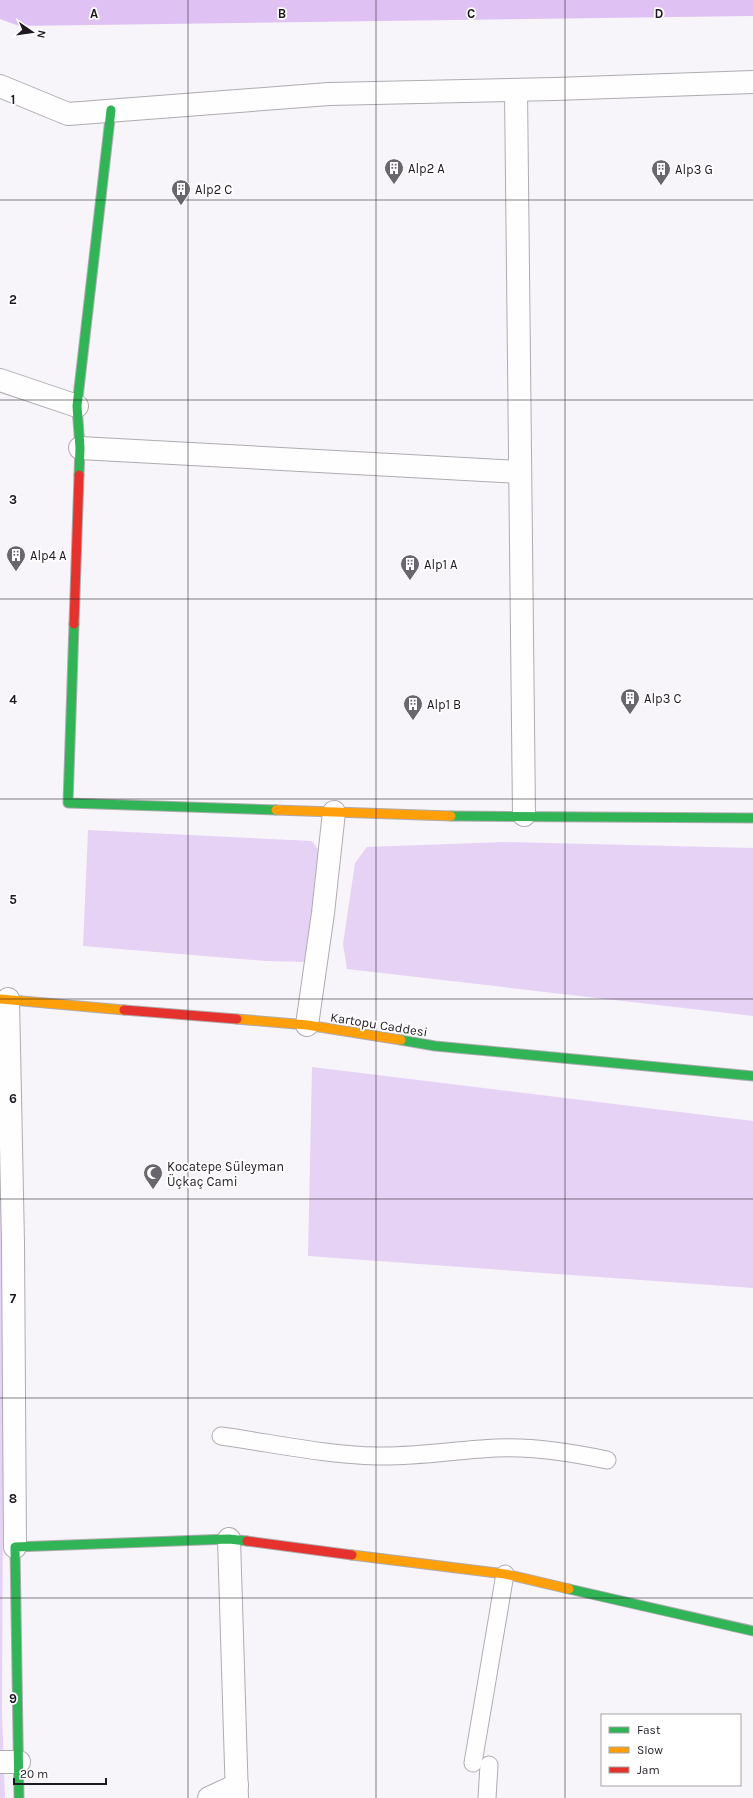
<svg xmlns="http://www.w3.org/2000/svg" width="753" height="1798" viewBox="0 0 753 1798" font-family="Karla,sans-serif">
	<style>
		.green { fill: #e6d2f5 }
		.forest { fill: #dfc2f3 }
		.lines { fill: none; stroke-linecap: round; stroke-linejoin: round }
		.lane-casing { stroke: #aeabb1; stroke-width: 19 }
		.street-casing { stroke: #aeabb1; stroke-width: 24 }
		.fast-casing { stroke: #aeabb1; stroke-width: 11 }
		.slow-casing { stroke: #aeabb1; stroke-width: 11 }
		.jam-casing { stroke: #aeabb1; stroke-width: 11 }
		.lane { stroke: #fefefe; stroke-width: 17 }
		.street { stroke: #fefefe; stroke-width: 22 }
		.fast { stroke: #30b455; stroke-width: 9 }
		.slow { stroke: #ff9f0a; stroke-width: 9 }
		.jam { stroke: #e5322d; stroke-width: 9 }
		.grid { fill: none; stroke: #1e1921; stroke-width: 1; stroke-opacity: 0.55 }
		.labels { text-anchor: middle; stroke-width: 3.5; stroke-linejoin: round; paint-order: stroke }
		.poi-label { font-size: 13px; fill: #1e1921; stroke: #fff; text-anchor: start }
		.street-label { font-size: 13px; fill: #1e1921; stroke: #fff }
		.grid-label { font-size: 13px; text-anchor: middle; font-weight: bold; fill: #1e1921; stroke: #fff; stroke-width: 3.5; stroke-linejoin: round; paint-order: stroke }
	</style>
	<rect width="100%" height="100%" fill="#f8f5fa"/>
	<g class="green">
		<path d="M88,830L312,841L320,852L305,962L265,961L83,946Z"/>
		<path d="M504,842L753,848V1016L347,969L343,944L355,863L367,847Z"/>
		<path d="M312,1067L753,1121V1288L308,1256Z"/>
		<path d="M0,1119L4,1282L2,1712L5,1798H0Z"/>
	</g>
	<path class="forest" d="M0,0H753V16L19,26L0,19Z"/>
	<g class="lines">
		<defs>
			<g id="lane">
				<path d="M221,1436C272,1443 325,1455 377,1456C417,1457 456,1450 496,1448C533,1446 570,1452 607,1460"/>
				<path d="M473,1763L505,1574"/>
				<path d="M487,1798L489,1765"/>
			</g>
			<g id="street">
				<path d="M0,86L68,114L329,94L555,89L753,82"/>
				<path d="M516,90L524,815"/>
				<path d="M0,380L77,406"/>
				<path d="M80,448L520,472"/>
				<path d="M8,999L13,1243L15,1547"/>
				<path d="M307,1025L323,913L334,812"/>
				<path d="M229,1539L237,1798"/>
				<path d="M0,1762H19"/>
				<path d="M209,1798L237,1785"/>
			</g>
			<g id="fast">
				<path d="M79,475L80,448L77,406L111,110"/>
				<path d="M74,624L68,803L276,810"/>
				<path d="M451,816L753,818"/>
				<path d="M401,1040L435,1046L753,1076"/>
				<path d="M569,1589L753,1631"/>
				<path d="M19,1798L15,1547L229,1539L247,1541"/>
			</g>
			<g id="slow">
				<path d="M276,810L451,816"/>
				<path d="M0,999L124,1010"/>
				<path d="M237,1019L307,1025L401,1040"/>
				<path d="M352,1555L505,1574L569,1589"/>
			</g>
			<g id="jam">
				<path d="M74,624L79,475"/>
				<path d="M124,1010L237,1019"/>
				<path d="M247,1541L352,1555"/>
			</g>
		</defs>
		<use href="#lane" class="lane-casing"/>
		<use href="#street" class="street-casing"/>
		<use href="#fast" class="fast-casing"/>
		<use href="#slow" class="slow-casing"/>
		<use href="#jam" class="jam-casing"/>
		<use href="#lane" class="lane"/>
		<use href="#street" class="street"/>
		<use href="#fast" class="fast"/>
		<use href="#slow" class="slow"/>
		<use href="#jam" class="jam"/>
	</g>
	<path class="grid" d="M188,0V1798M376,0V1798M565,0V1798M0,200H753M0,400H753M0,599H753M0,799H753M0,999H753M0,1199H753M0,1398H753M0,1598H753"/>
	<defs>
		<symbol id="building-pin" viewBox="-11 -11 22 30"><path d="M0 17L-7.5 6A9.5 9.5 0 1 1 7.5 6Z" fill="#6a666d" stroke="#fff"/><path d="M-4-6H4V6H1V3H-1V6H-4ZM-2.5-4.3h1.7v1.8h-1.7ZM.8-4.3h1.7v1.8H.8ZM-2.5-1h1.7V.8h-1.7ZM.8-1h1.7V.8H.8Z" fill="#fff"/></symbol>
		<symbol id="mosque-pin" viewBox="-11 -11 22 30"><path d="M0 17L-7.5 6A9.5 9.5 0 1 1 7.5 6Z" fill="#6a666d" stroke="#fff"/><path d="M3.5-4.9A6 6 0 1 0 3.5 4.9A5 5 0 1 1 3.5-4.9Z" fill="#fff"/></symbol>
	</defs>
	<g fill-rule="evenodd">
		<use href="#building-pin" x="383" y="157" width="22" height="30"/>
		<use href="#building-pin" x="650" y="158" width="22" height="30"/>
		<use href="#building-pin" x="170" y="178" width="22" height="30"/>
		<use href="#building-pin" x="5" y="544" width="22" height="30"/>
		<use href="#building-pin" x="399" y="553" width="22" height="30"/>
		<use href="#building-pin" x="619" y="687" width="22" height="30"/>
		<use href="#building-pin" x="402" y="693" width="22" height="30"/>
		<use href="#mosque-pin" x="142" y="1162" width="22" height="30"/>
	</g>
	<g class="labels">
		<g class="poi-label">
			<text x="408" y="173">Alp2 A</text>
			<text x="675" y="174">Alp3 G</text>
			<text x="195" y="194">Alp2 C</text>
			<text x="30" y="560">Alp4 A</text>
			<text x="424" y="569">Alp1 A</text>
			<text x="644" y="703">Alp3 C</text>
			<text x="427" y="709">Alp1 B</text>
			<text x="167" y="1171">Kocatepe Süleyman<tspan x="167" dy="15">Üçkaç Cami</tspan></text>
		</g>
		<g class="street-label">
			<text transform="translate(379 1024) rotate(9)" y="5">Kartopu Caddesi</text>
		</g>
	</g>
	<g class="grid-label">
		<text x="94" y="18">A</text>
		<text x="282" y="18">B</text>
		<text x="471" y="18">C</text>
		<text x="659" y="18">D</text>
		<text x="13" y="104">1</text>
		<text x="13" y="304">2</text>
		<text x="13" y="504">3</text>
		<text x="13" y="704">4</text>
		<text x="13" y="904">5</text>
		<text x="13" y="1103">6</text>
		<text x="13" y="1303">7</text>
		<text x="13" y="1503">8</text>
		<text x="13" y="1703">9</text>
	</g>
	<rect x="601" y="1714" width="140" height="72" fill="#ffffff" stroke="#a5a3a6"/>
	<rect x="609" y="1727" width="20" height="6" fill="#30b455" stroke="#a5a3a6"/>
	<text x="637" y="1734" font-size="12" fill="#1e1921">Fast</text>
	<rect x="609" y="1747" width="20" height="6" fill="#ff9f0a" stroke="#a5a3a6"/>
	<text x="637" y="1754" font-size="12" fill="#1e1921">Slow</text>
	<rect x="609" y="1767" width="20" height="6" fill="#e5322d" stroke="#a5a3a6"/>
	<text x="637" y="1774" font-size="12" fill="#1e1921">Jam</text>
	<g transform="translate(32 32) rotate(103)" stroke="#ffffff" stroke-width="3" paint-order="stroke">
	<path d="M0-3L7 15L0 10L-7 15Z" fill="#1e1921"/>
	<text y="-6" font-size="11" font-weight="bold" text-anchor="middle" fill="#1e1921">N</text>
	</g>
	<path d="M14 1778v6h92v-6" fill="none" stroke="#1e1921" stroke-width="2"/>
	<text x="20" y="1778" font-size="12" fill="#1e1921" stroke="#ffffff" stroke-width="3" paint-order="stroke">20 m</text>
</svg>
